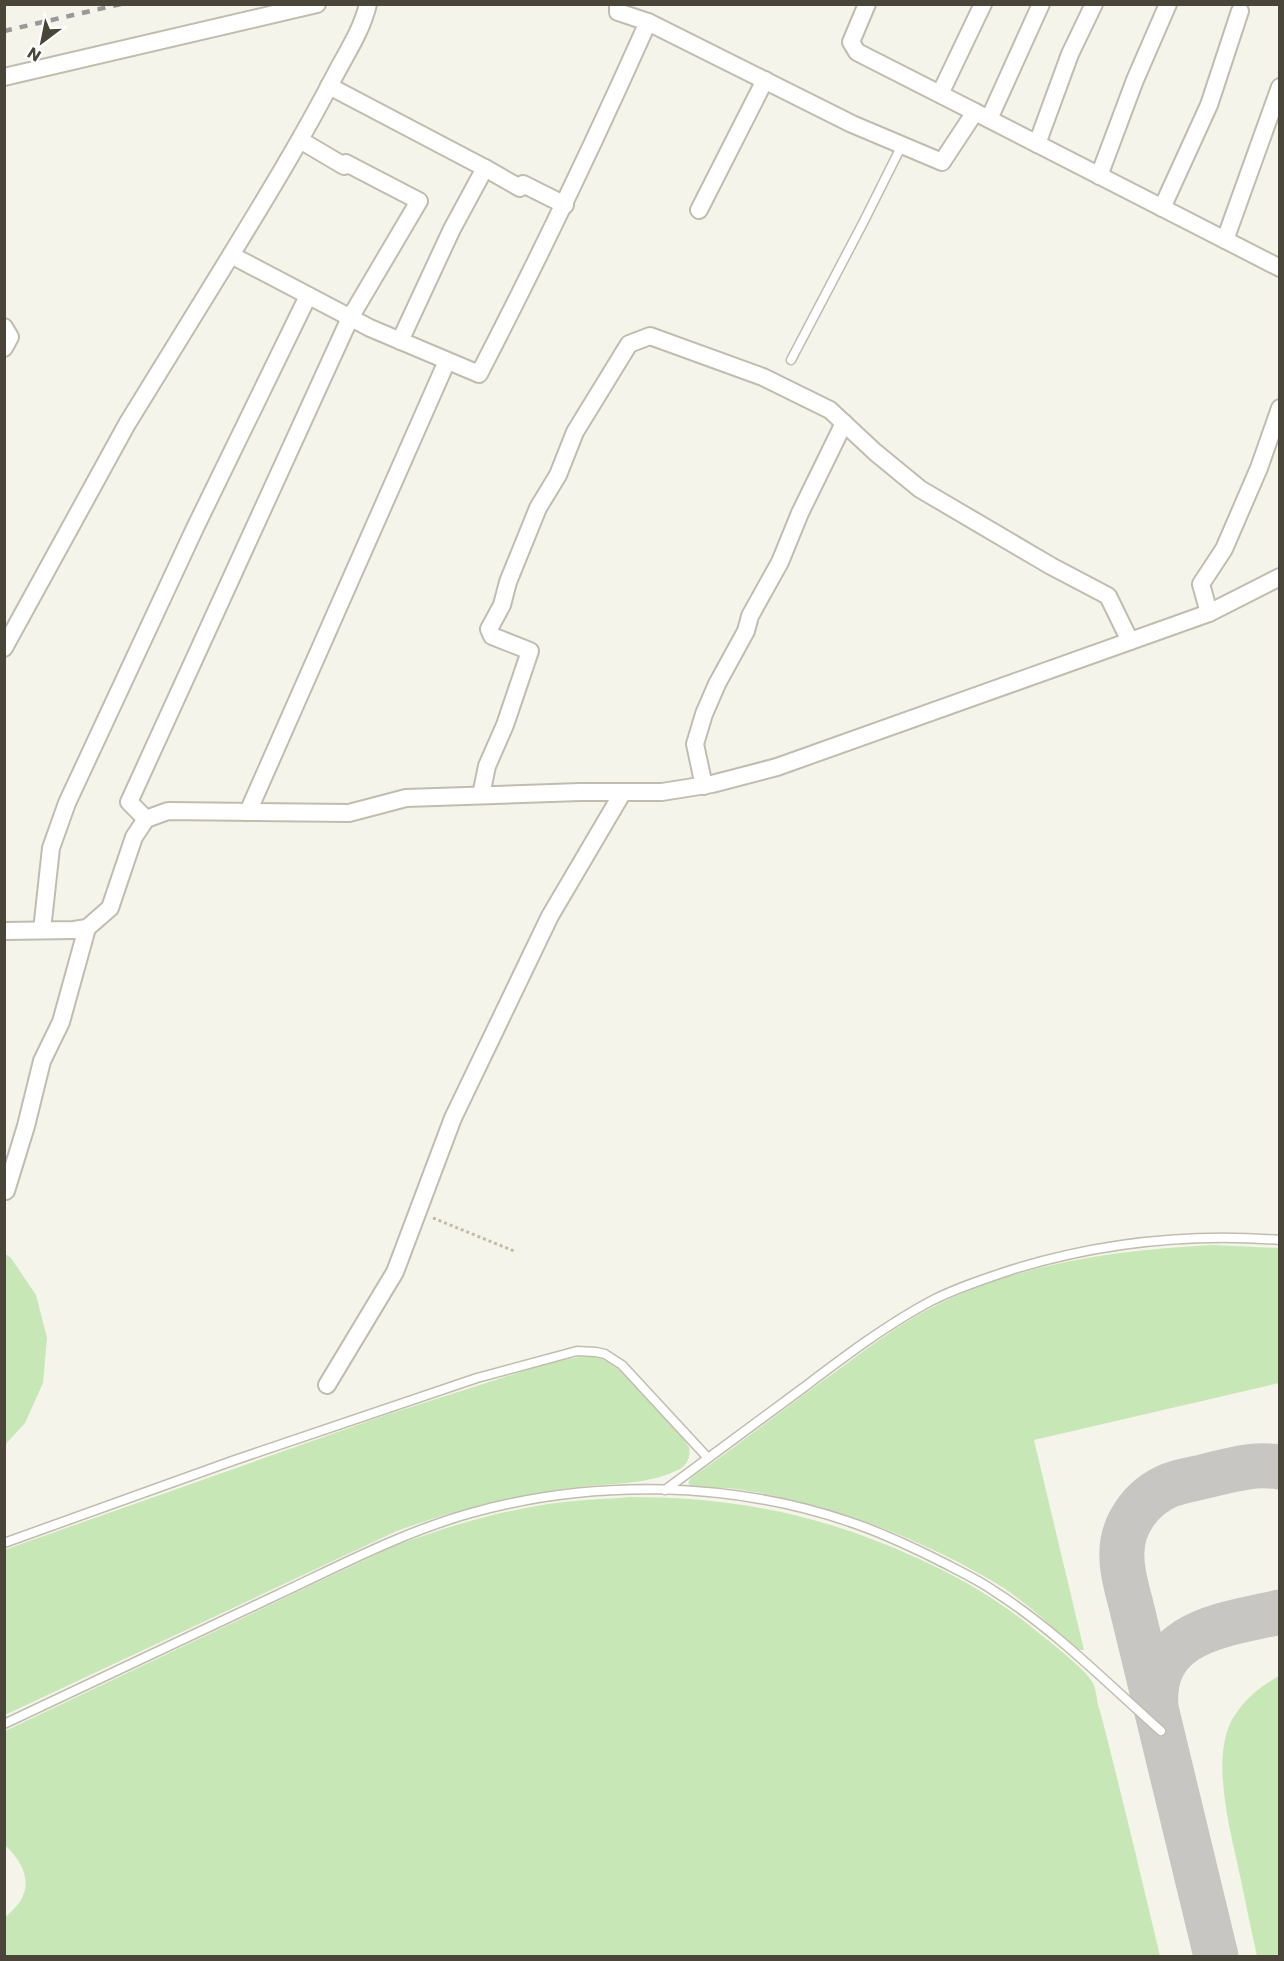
<svg xmlns="http://www.w3.org/2000/svg" width="1284" height="1961" viewBox="0 0 1284 1961" font-family="Poppins,sans-serif">
	<style>
		.green { fill: #c8e7b6 }
		.lines { fill: none; stroke-linecap: round; stroke-linejoin: round }
		.taxiway { stroke: #c7c6c2; stroke-width: 45 }
		.service-casing { stroke: #c0bdae; stroke-width: 11 }
		.minor-casing { stroke: #c0bdae; stroke-width: 20 }
		.path { stroke: #c2bc9f; stroke-width: 3; stroke-dasharray: 3 3; stroke-linecap: butt }
		.service { stroke: #fff; stroke-width: 8 }
		.minor { stroke: #fff; stroke-width: 16 }
		.rail { stroke: #999; stroke-width: 4.5; stroke-dasharray: 8 8; stroke-linecap: butt }
	</style>
	<rect width="100%" height="100%" fill="#f5f4eb"/>
	<g class="green">
		<path d="M1212,1245L1279,1248V1383L1034,1440L1084,1650H1080L1071,1644C1046,1621 1019,1596 989,1579C912,1535 825,1502 737,1489C722,1487 707,1489 692,1487L688,1483L691,1478C741,1443 789,1405 838,1370C866,1349 895,1328 925,1311C1013,1264 1115,1250 1212,1245Z"/>
		<path d="M4,1253L11,1258L36,1295L47,1338L43,1383L25,1423L5,1445Z"/>
		<path d="M579,1357C587,1357 595,1356 602,1359C624,1367 676,1426 689,1447C691,1457 687,1466 678,1470C645,1486 606,1483 570,1488C510,1497 453,1510 397,1531L5,1715L4,1550L383,1416L542,1365Z"/>
		<path d="M631,1497C735,1497 823,1515 917,1558C962,1578 1002,1602 1040,1634C1053,1644 1086,1670 1093,1683C1096,1690 1097,1699 1098,1705C1103,1721 1107,1738 1111,1754C1128,1821 1144,1889 1160,1956H5V1917C35,1894 30,1869 5,1845V1731L392,1547C442,1528 495,1512 548,1504C576,1500 604,1499 631,1497Z"/>
		<path d="M1279,1676V1956H1257C1250,1925 1244,1894 1237,1862C1229,1826 1216,1772 1226,1735C1233,1709 1256,1688 1279,1676Z"/>
	</g>
	<g class="lines">
		<g class="taxiway">
			<path d="M1156,1708C1150,1631 1223,1625 1280,1612"/>
			<path d="M1216,1956L1133,1613C1129,1595 1122,1576 1122,1558C1120,1526 1141,1497 1170,1485C1182,1481 1194,1479 1206,1476C1231,1470 1254,1463 1280,1467"/>
		</g>
		<defs>
			<g id="service">
				<path d="M791,360L864,221L902,145"/>
				<path d="M665,1490C711,1456 757,1422 803,1388C844,1357 886,1325 931,1301C956,1288 984,1279 1011,1270C1098,1243 1189,1233 1280,1240"/>
				<path d="M4,1543L235,1460L477,1378L577,1351L596,1352L605,1354L622,1365L708,1458"/>
				<path d="M4,1724C95,1681 186,1638 277,1595C341,1565 403,1532 471,1513C592,1479 731,1481 850,1522C880,1532 910,1546 938,1560C957,1570 977,1579 994,1591C1054,1629 1108,1684 1161,1731"/>
			</g>
			<g id="minor">
				<path d="M618,4V12L648,22"/>
				<path d="M867,4L851,42L857,52L975,112"/>
				<path d="M4,77L317,4"/>
				<path d="M329,86L485,168L452,229L400,341"/>
				<path d="M940,94L983,4"/>
				<path d="M989,119L1041,4"/>
				<path d="M1037,144L1070,54L1094,4"/>
				<path d="M485,168L520,188L523,184L565,205"/>
				<path d="M1099,176L1135,80L1168,4"/>
				<path d="M1162,208L1209,105L1240,11"/>
				<path d="M699,210L765,80"/>
				<path d="M1225,240L1280,87"/>
				<path d="M231,255C267,196 303,137 335,75C347,52 362,30 368,4"/>
				<path d="M4,327L10,337L4,348"/>
				<path d="M1209,613L1201,584L1224,549L1259,468L1280,408"/>
				<path d="M4,648L127,424L231,255L370,328L479,374C539,258 595,141 648,22L852,124L942,162L975,112L1280,268"/>
				<path d="M704,786L695,744L704,714L717,684L746,631L750,616L780,562L800,513L844,423"/>
				<path d="M481,795L487,766L505,725L530,651L492,636L489,629L502,605L508,582L538,508L558,475L575,432L629,344L650,336L763,377L830,410L875,452L920,489L1051,566L1108,596L1130,641"/>
				<path d="M248,812L447,361"/>
				<path d="M146,819L129,802L350,318L419,201L346,163L344,166L300,140"/>
				<path d="M42,930L51,848L67,803L195,528L308,296"/>
				<path d="M4,931L74,930L87,928L110,908L134,837L146,819L168,811L349,813L406,798L580,792H662L712,784L777,767L1209,613L1280,577"/>
				<path d="M6,1191L26,1126L42,1061L61,1022L87,928"/>
				<path d="M327,1385L395,1272L453,1118L550,916L623,792"/>
			</g>
		</defs>
		<use href="#service" class="service-casing"/>
		<use href="#minor" class="minor-casing"/>
		<path class="path" d="M433,1218L514,1251"/>
		<use href="#service" class="service"/>
		<use href="#minor" class="minor"/>
		<path class="rail" d="M4,31L121,4"/>
	</g>
	<rect width="1284" height="1961" fill="none" stroke="#494639" stroke-width="12"/>
	<g transform="translate(42 42) rotate(212)" stroke="#ffffff" stroke-width="4.5" paint-order="stroke">
	<path d="M0-4.5L10 22L0 15L-10 22Z" fill="#494639"/>
	<text y="-9" font-size="16" font-weight="bold" text-anchor="middle" fill="#494639">N</text>
	</g>
</svg>
